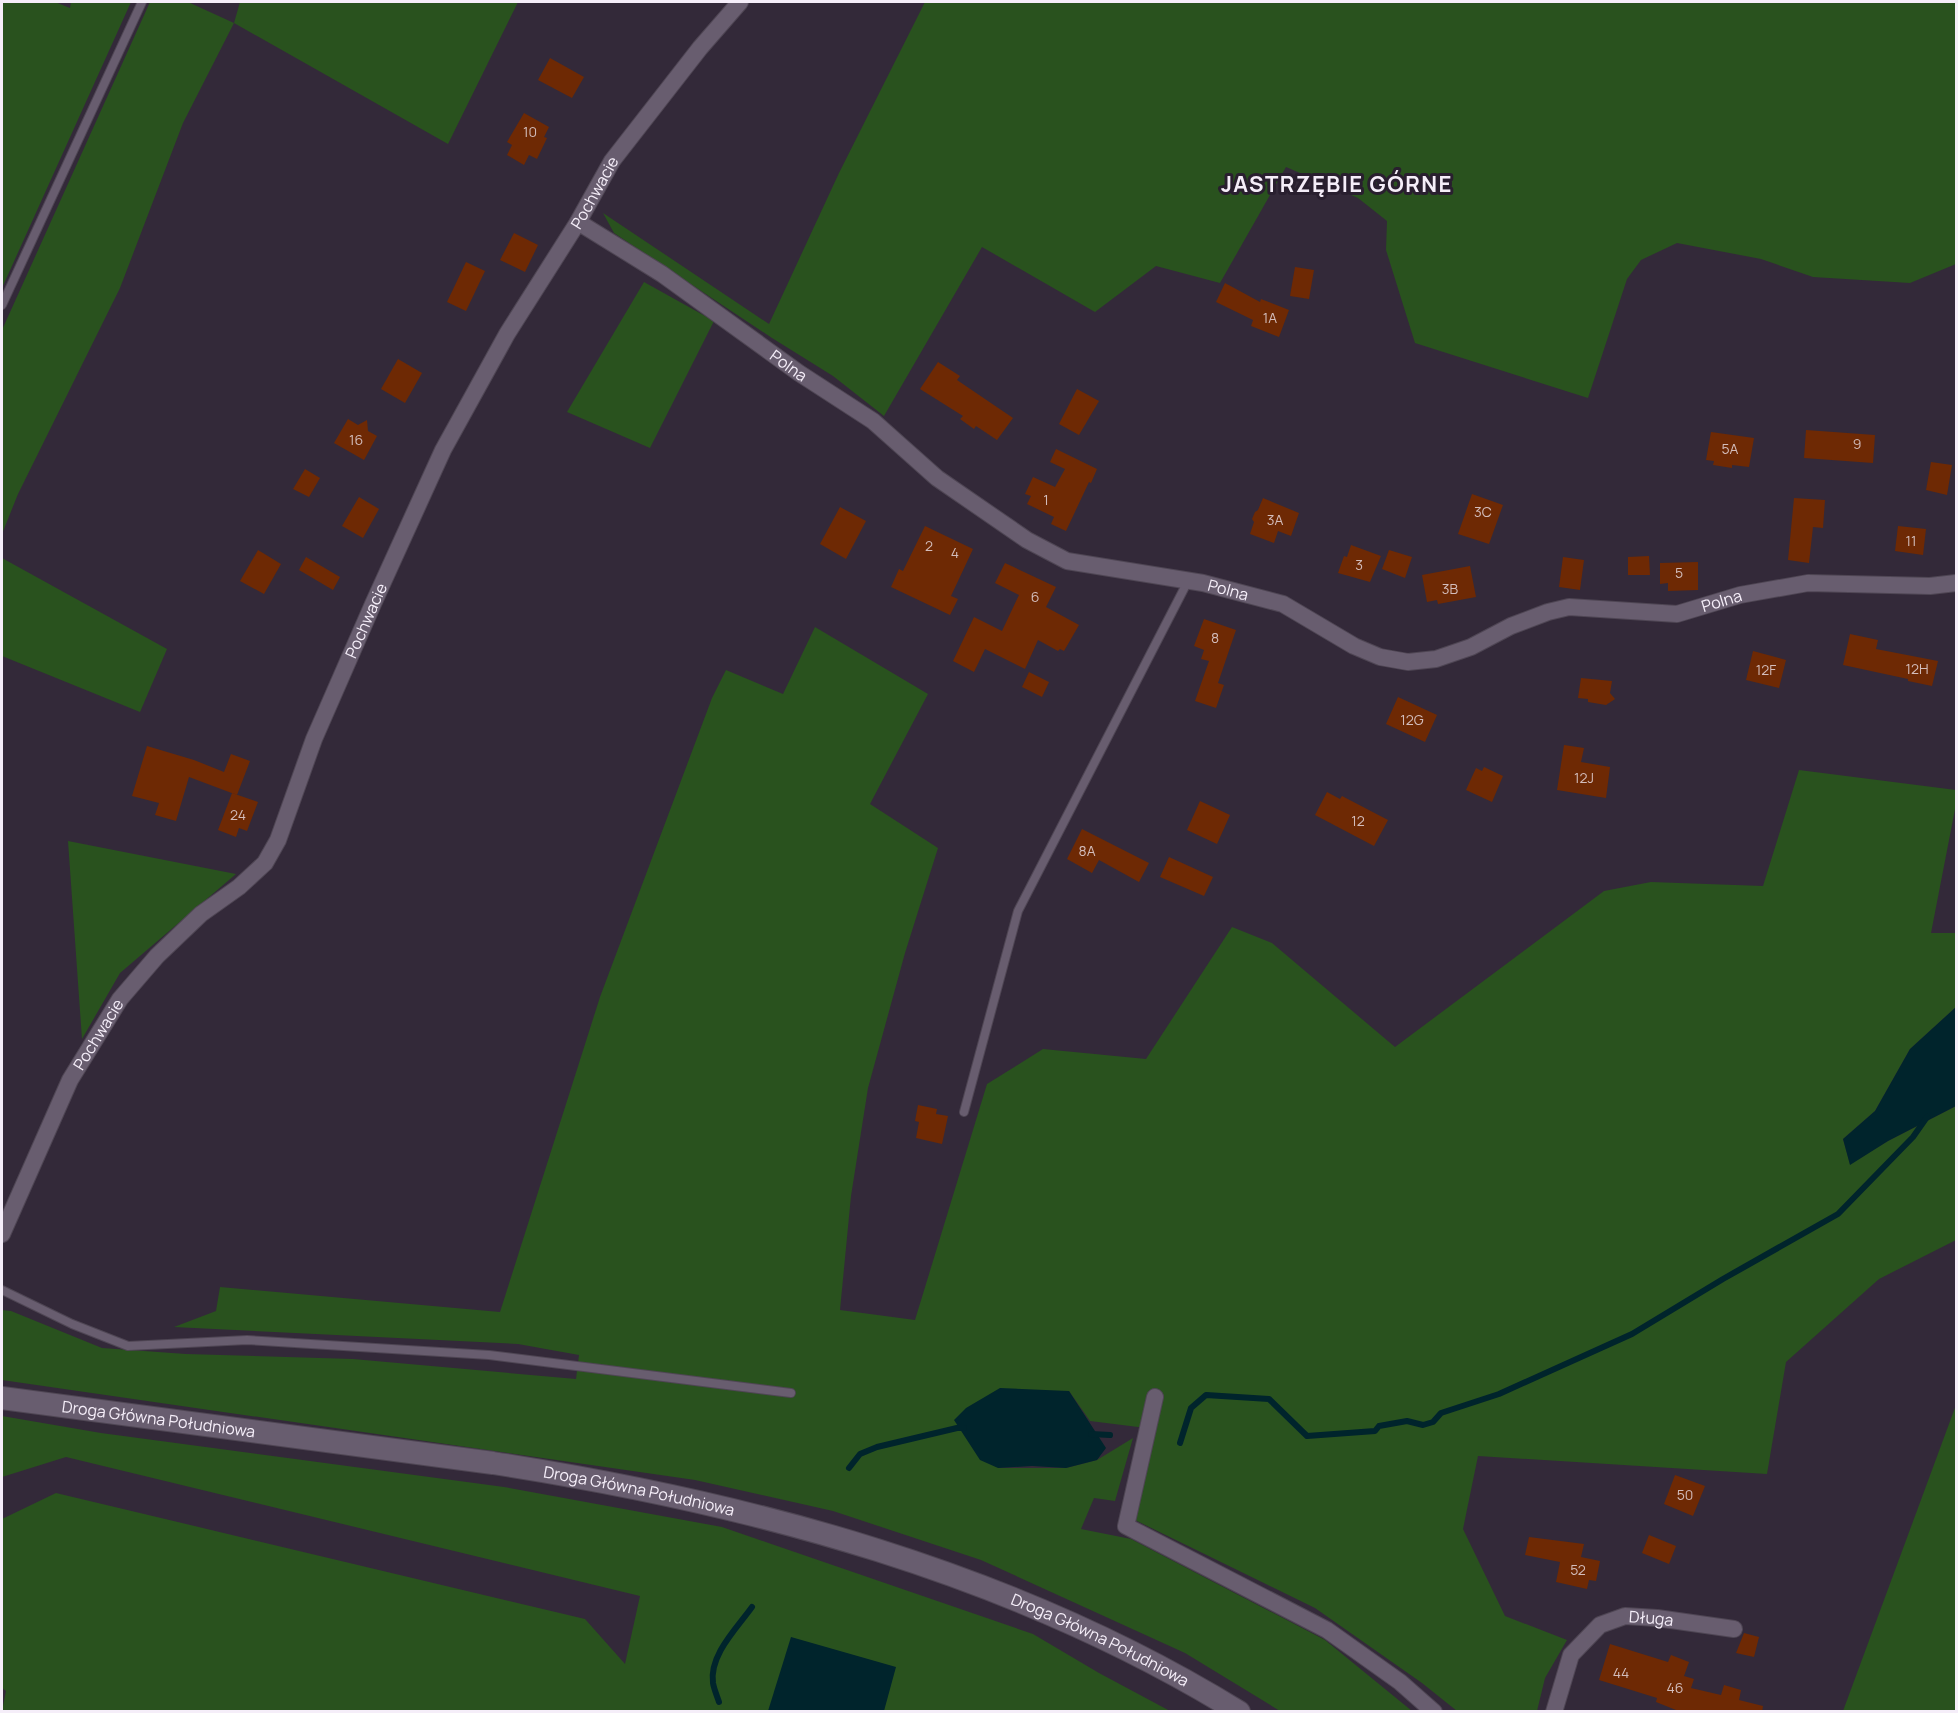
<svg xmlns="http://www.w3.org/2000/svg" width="1958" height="1713" viewBox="0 0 1958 1713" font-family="Manrope,sans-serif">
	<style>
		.green { fill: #29521e }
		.water { fill: #00242c }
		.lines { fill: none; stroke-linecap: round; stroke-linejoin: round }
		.stream { stroke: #00242c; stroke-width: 6 }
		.building { fill: #6e2904 }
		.service-casing { stroke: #4f4654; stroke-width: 10 }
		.minor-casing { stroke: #4f4654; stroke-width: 18 }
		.secondary-casing { stroke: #4f4654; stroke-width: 24 }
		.service { stroke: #685d6f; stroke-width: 8 }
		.minor { stroke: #685d6f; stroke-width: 16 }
		.secondary { stroke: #685d6f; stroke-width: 22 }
		.labels { text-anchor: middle; stroke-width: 6; stroke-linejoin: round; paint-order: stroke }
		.number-label { font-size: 14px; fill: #d3bdbc }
		.street-label { font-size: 16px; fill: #f5eef9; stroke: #291f2f }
		.district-label { font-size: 22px; font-weight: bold; letter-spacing: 1.5px; fill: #f5eef9; stroke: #291f2f }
	</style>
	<rect width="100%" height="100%" fill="#332939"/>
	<g class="green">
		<path d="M2,2H55L70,8L71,2H131L2,288Z"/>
		<path d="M150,2H188L234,23L240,2H518L448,144L234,23L183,123L120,288L18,494L2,534V330Z"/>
		<path d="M925,2H1956V264L1910,283L1813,277L1761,259L1677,243L1641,260L1627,279L1588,398L1415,343L1386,250L1387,221L1358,198L1286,167L1220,283L1156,266L1095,312L982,247L884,416L833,376L772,338L614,233L603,213L769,324L839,173Z"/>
		<path d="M644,282L714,321L650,448L567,412Z"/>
		<path d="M2,558L167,649L140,712L2,656Z"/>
		<path d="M815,627L928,694L870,804L938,848L905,953L868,1088L851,1196L840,1310L915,1320L987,1084L1043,1049L1146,1059L1232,927L1272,943L1395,1047L1604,891L1651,882L1763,886L1799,770L1956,790V804L1931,933H1956V1007L1910,1049L1875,1111L1843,1139L1850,1164L1888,1141L1956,1106V1240L1879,1279L1786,1362L1767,1474L1478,1456L1463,1529L1505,1616L1567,1640L1545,1678L1537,1711H1457L1422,1683L1315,1608L1135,1520L1154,1429L1090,1421L1069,1391L998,1468H1066L1097,1460L1133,1438L1115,1501L1094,1498L1081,1529L1131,1539L1325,1640L1412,1711H1280L1185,1653L981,1560L833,1511L695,1480L2,1380V1310L11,1311L102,1348L186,1354L353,1359L576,1379L579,1355L518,1344L174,1327L216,1311L220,1287L500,1312L600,997L712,698L726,670L783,694Z"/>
		<path d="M68,841L236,874L120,973L82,1039Z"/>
		<path d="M1956,1405V1711H1843Z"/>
		<path d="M2,1416L101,1433L504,1487L722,1527L1033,1634L1099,1673L1170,1711H2L6,1691L2,1688V1519L56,1493L585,1619L625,1664L640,1596L66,1457L2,1477Z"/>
	</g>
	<g class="water">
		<path d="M1956,1007V1106L1888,1141L1850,1165L1843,1139L1875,1111L1910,1049Z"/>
		<path d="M1000,1388L1069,1391L1106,1448L1097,1460L1066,1468L1032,1466L998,1468L980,1460L954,1420L966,1408Z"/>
		<path d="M791,1637L896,1667L884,1711H768Z"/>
	</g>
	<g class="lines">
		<g class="stream">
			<path d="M1091,1434L1110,1435"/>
			<path d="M1180,1443L1191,1408L1206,1395L1269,1399L1307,1436L1375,1431L1379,1426L1407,1421L1423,1425L1433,1422L1441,1413L1499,1394L1632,1334L1723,1279L1838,1214L1913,1137L1927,1117"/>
			<path d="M849,1468L860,1454L877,1447L957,1428H964"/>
			<path d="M719,1702C717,1696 714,1689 713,1683C709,1655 737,1628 752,1607"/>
		</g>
	</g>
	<g class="building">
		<path d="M550,58L584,77L572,98L538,80Z"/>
		<path d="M524,113L549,127L544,137L547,138L537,159L529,155L524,165L507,155L512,145L507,142Z"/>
		<path d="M514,233L538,245L525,272L500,260Z"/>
		<path d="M466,262L485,271L466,311L447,302Z"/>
		<path d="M1295,267L1314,270L1309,299L1290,296Z"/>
		<path d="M1225,283L1260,302L1261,299L1289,310L1279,337L1251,326L1253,320L1216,302Z"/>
		<path d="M398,359L422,373L405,403L381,389Z"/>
		<path d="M938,362L960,376L957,380L1013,418L997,440L976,426L974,429L960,419L963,416L920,389Z"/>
		<path d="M1077,389L1099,401L1079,435L1059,424Z"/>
		<path d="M348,419L358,425L367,420L368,431L377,436L364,460L334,443Z"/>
		<path d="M1806,430L1875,435L1873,463L1804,458Z"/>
		<path d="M1711,432L1754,438L1749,467L1732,465V468L1713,465L1714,461L1706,460Z"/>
		<path d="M1056,449L1097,469L1091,483L1089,482L1066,531L1051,524L1054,517L1027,504L1031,496L1025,494L1033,477L1055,487L1065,469L1050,462Z"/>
		<path d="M1931,462L1952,465L1947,495L1926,490Z"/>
		<path d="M305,469L320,478L309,497L293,489Z"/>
		<path d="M1472,494L1503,505L1489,544L1458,534Z"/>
		<path d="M359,497L379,509L363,538L342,526Z"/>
		<path d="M1263,498L1299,513L1291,536L1278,531L1274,543L1250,534L1254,522L1252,519L1255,512L1258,510Z"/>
		<path d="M1794,498L1825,500L1823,528L1813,527L1809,563L1788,560Z"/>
		<path d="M840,507L866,521L846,559L820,544Z"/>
		<path d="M925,526L973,549L951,596L958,599L950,615L891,587L899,569L903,571Z"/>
		<path d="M1898,526L1926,529L1923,555L1895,551Z"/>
		<path d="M1351,545L1381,556L1370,582L1338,573L1344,556L1347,557Z"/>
		<path d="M258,550L281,564L264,594L240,581Z"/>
		<path d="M1389,550L1412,557L1405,578L1382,569Z"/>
		<path d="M1649,556L1650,575H1628V557Z"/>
		<path d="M306,557L340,577L333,590L299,570Z"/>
		<path d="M1563,557L1584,560L1580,590L1559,587Z"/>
		<path d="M1698,562V590L1668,591V583L1660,584V563Z"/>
		<path d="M1005,563L1056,587L1046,607L1079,625L1064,651L1060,649L1058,651L1038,640L1025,669L985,649L974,672L953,661L974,617L1002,631L1019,595L995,583Z"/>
		<path d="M1470,566L1476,597L1438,604L1437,600L1427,602L1422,575Z"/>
		<path d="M1204,619L1236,630L1218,683L1224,685L1216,708L1195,701L1209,661L1201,659L1204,650L1194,646Z"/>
		<path d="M1850,634L1878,640L1876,649L1938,661L1932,686L1908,681V679L1843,665Z"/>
		<path d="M1753,651L1786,660L1779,688L1746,680Z"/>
		<path d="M1029,672L1049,682L1042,697L1022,687Z"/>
		<path d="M1581,678L1612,681L1610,693L1615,699L1606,705L1588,702V699L1578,698Z"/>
		<path d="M1398,697L1437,715L1425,742L1386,724Z"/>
		<path d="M1564,745L1584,748L1581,762L1610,767L1606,798L1557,790Z"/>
		<path d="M147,746L194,760L224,772L231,754L250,761L237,795L189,777L176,821L155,815L159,803L132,796Z"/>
		<path d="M1484,767L1503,776L1492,802L1466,790L1476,768L1482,771Z"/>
		<path d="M1327,792L1340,799L1342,796L1388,820L1374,846L1315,815Z"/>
		<path d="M232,793L258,802L247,831L239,828L236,837L218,830Z"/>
		<path d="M1200,801L1230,815L1217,844L1187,830Z"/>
		<path d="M1082,829L1149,863L1139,882L1099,860L1092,873L1067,859Z"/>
		<path d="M1169,857L1213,877L1204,896L1160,877Z"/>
		<path d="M918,1105L937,1109L936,1114L948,1116L942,1144L916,1138L919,1122L915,1121Z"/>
		<path d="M1675,1475L1705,1486L1693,1516L1664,1504Z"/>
		<path d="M1649,1535L1676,1546L1669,1564L1642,1553Z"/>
		<path d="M1529,1537L1584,1544L1581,1557L1600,1561L1596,1581L1589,1580L1587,1589L1556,1582L1560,1562L1525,1555Z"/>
		<path d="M1744,1633L1759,1637L1754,1657L1736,1653Z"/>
		<path d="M1610,1644L1668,1662L1671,1655L1689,1662L1684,1676L1694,1679L1691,1688L1721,1695L1724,1685L1741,1690L1739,1700L1763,1706L1762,1712H1681L1656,1702L1657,1698L1599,1680Z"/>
	</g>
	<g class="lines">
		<defs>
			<g id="service">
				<path d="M2,305L142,2"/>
				<path d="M964,1112L1018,911L1188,581"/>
				<path d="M2,1290L72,1324L128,1346L247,1340L489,1355L791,1393"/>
			</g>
			<g id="minor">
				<path id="s1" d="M578,222L662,274L799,373L873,421L937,478L1027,540L1067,561L1203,583L1283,604L1354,646L1380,657L1408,662L1436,659L1471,647L1511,626L1548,612L1569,607L1677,614L1740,595L1808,583L1930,586L1956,583"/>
				<path id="s2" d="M2,1234L70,1080L120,999L157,956L201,914L239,887L265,863L278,840L314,739L373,604L443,450L507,334L578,222L612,161L700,48L740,2"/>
				<path d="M1155,1397L1126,1526L1327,1630L1400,1682L1434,1712"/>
				<path id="s3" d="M1554,1712L1571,1655L1600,1625L1625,1616L1657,1618L1734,1629"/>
			</g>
			<g id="secondary">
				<path id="s4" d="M2,1398L493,1463C751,1503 1014,1573 1239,1712"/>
			</g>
		</defs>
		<use href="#service" class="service-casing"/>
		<use href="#minor" class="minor-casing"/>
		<use href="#secondary" class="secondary-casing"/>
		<use href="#service" class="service"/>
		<use href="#minor" class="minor"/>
		<use href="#secondary" class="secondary"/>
	</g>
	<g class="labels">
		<g class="number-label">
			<text x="530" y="137">10</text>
			<text x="1270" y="323">1A</text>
			<text x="356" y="445">16</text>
			<text x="1857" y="449">9</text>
			<text x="1730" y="454">5A</text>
			<text x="1046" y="505">1</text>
			<text x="1483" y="517">3C</text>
			<text x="1275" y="525">3A</text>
			<text x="1911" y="546">11</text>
			<text x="929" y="551">2</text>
			<text x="955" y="558">4</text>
			<text x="1359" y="570">3</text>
			<text x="1679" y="578">5</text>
			<text x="1450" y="594">3B</text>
			<text x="1035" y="602">6</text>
			<text x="1215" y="643">8</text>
			<text x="1917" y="674">12H</text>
			<text x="1766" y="675">12F</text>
			<text x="1412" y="725">12G</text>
			<text x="1584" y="783">12J</text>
			<text x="238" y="820">24</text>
			<text x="1358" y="826">12</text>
			<text x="1087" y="856">8A</text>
			<text x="1685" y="1500">50</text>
			<text x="1578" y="1575">52</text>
			<text x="1621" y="1678">44</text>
			<text x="1675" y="1693">46</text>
		</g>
		<g class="street-label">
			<text dy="6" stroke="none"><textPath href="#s2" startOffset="1212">Pochwacie</textPath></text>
			<text dy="6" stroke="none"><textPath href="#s1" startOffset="255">Polna</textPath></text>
			<text dy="6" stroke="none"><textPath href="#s1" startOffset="760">Polna</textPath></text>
			<text dy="6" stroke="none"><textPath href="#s1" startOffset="1282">Polna</textPath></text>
			<text dy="6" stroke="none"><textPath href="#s2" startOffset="726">Pochwacie</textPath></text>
			<text dy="6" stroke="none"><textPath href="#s2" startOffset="222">Pochwacie</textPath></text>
			<text dy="6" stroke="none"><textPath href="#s4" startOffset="158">Droga Główna Południowa</textPath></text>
			<text dy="6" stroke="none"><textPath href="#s4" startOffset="644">Droga Główna Południowa</textPath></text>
			<text dy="6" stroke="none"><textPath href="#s3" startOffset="154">Długa</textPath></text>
			<text dy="6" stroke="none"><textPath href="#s4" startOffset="1130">Droga Główna Południowa</textPath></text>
		</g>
		<g class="district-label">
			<text x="1337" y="192">JASTRZĘBIE GÓRNE</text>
		</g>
	</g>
	<rect width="1958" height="1713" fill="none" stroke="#f5eef9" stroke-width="6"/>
</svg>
